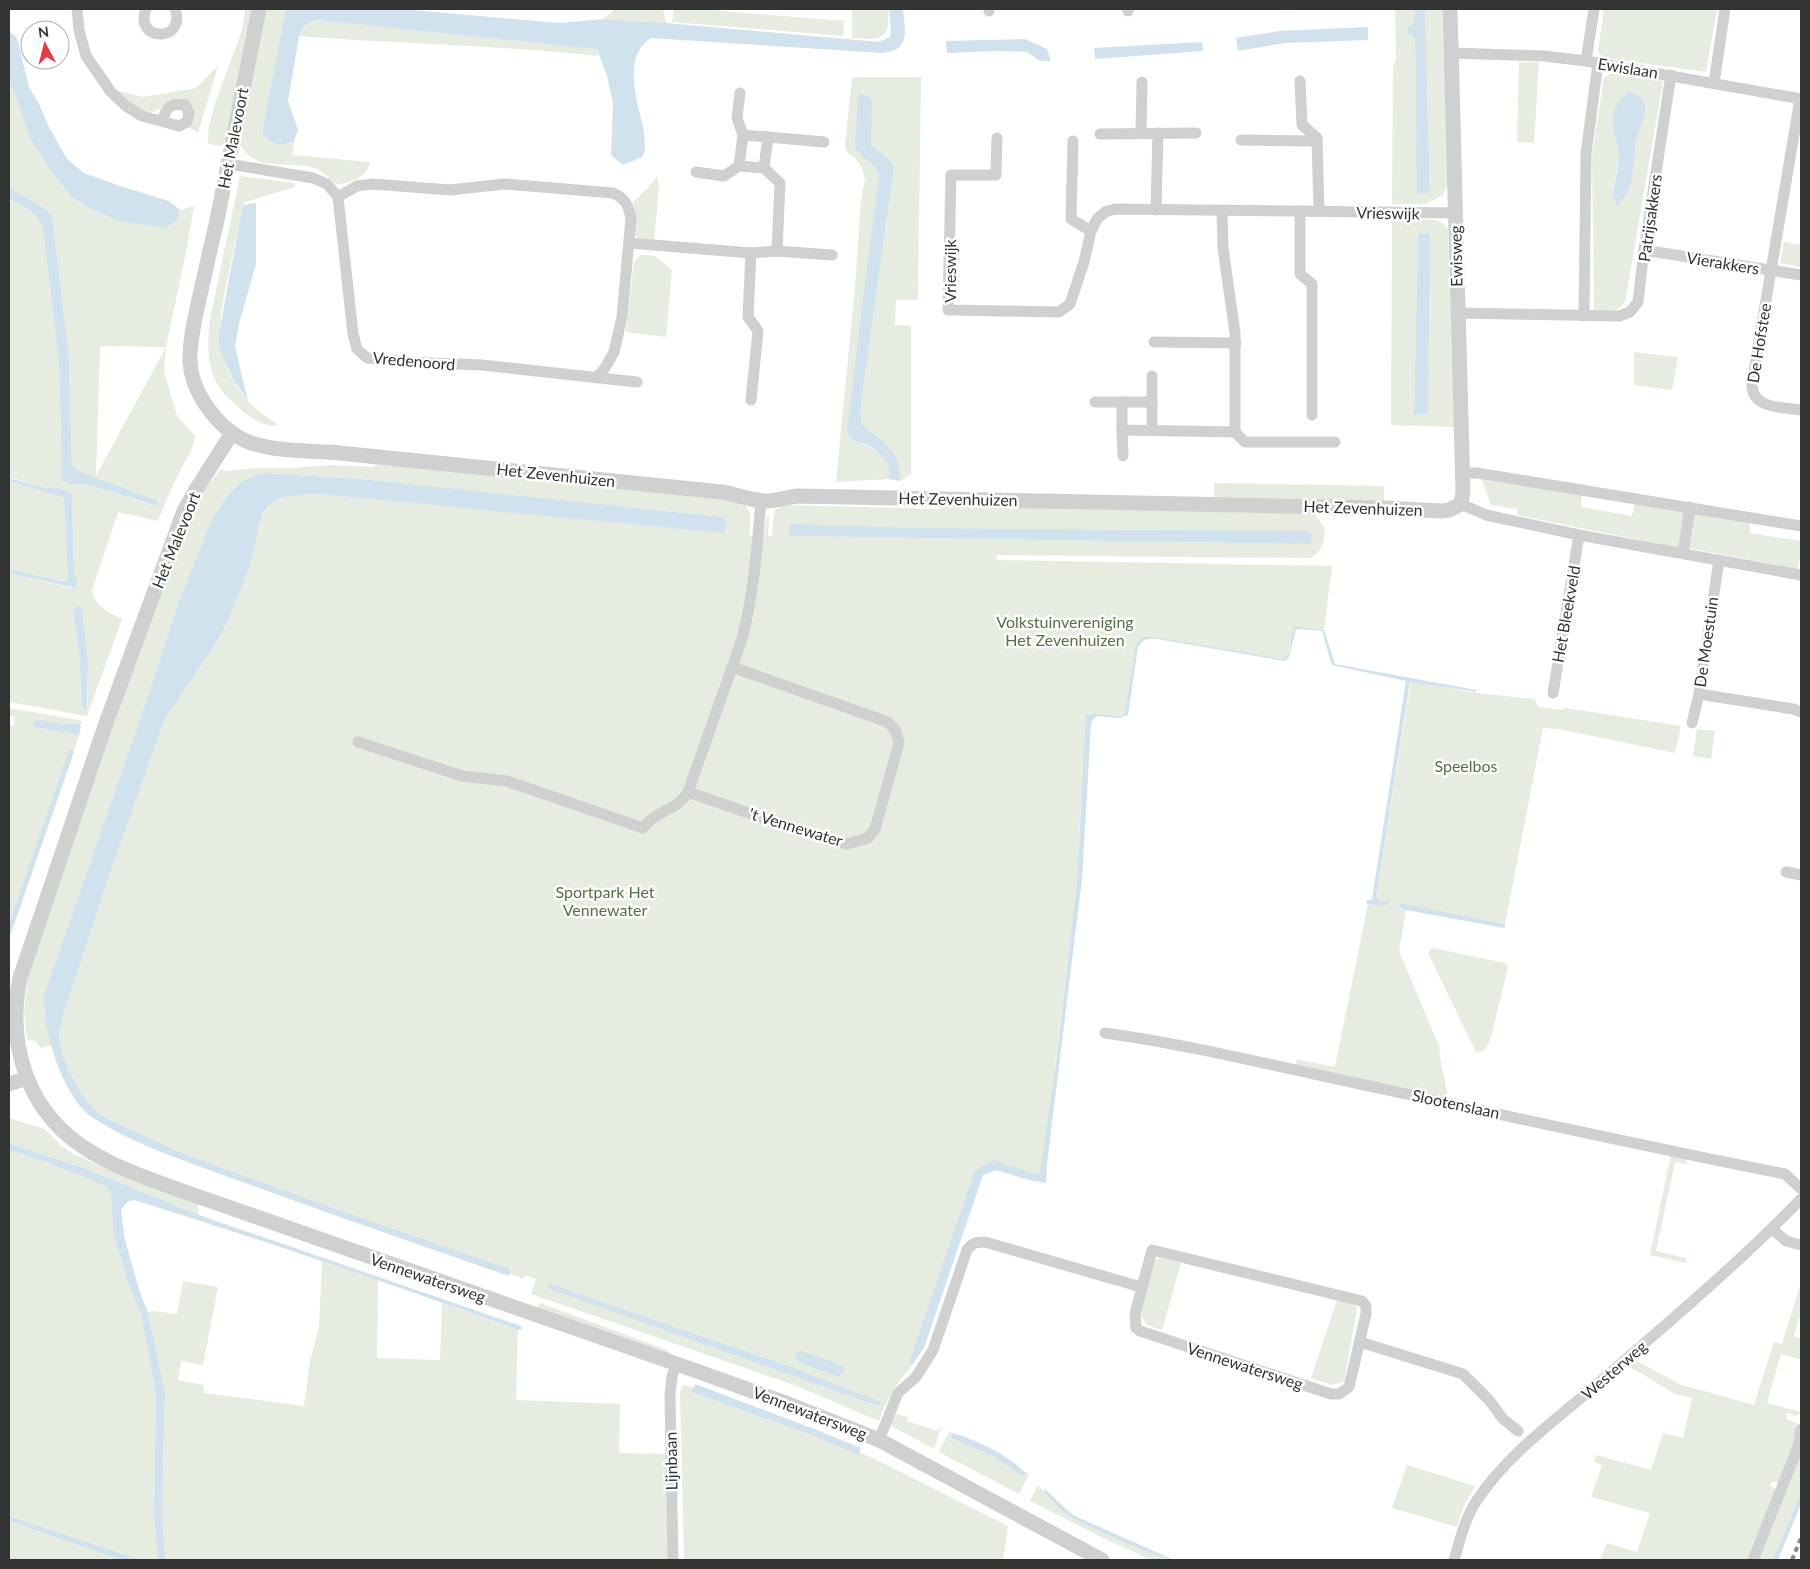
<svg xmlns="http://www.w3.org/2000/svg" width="1810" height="1569" viewBox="0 0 1810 1569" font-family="Lato,sans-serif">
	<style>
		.green { fill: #e6ecdf; fill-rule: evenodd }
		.water { fill: #cfe2ee }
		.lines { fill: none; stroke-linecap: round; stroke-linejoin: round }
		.minor { stroke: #d0d0d0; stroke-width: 11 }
		.tertiary { stroke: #d0d0d0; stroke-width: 15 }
		.rail { stroke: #888; stroke-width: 4; stroke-dasharray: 5 4; stroke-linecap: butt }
		.labels { text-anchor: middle; stroke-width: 5; stroke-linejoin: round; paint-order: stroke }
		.street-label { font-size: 16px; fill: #333; stroke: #fff }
		.park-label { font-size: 16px; fill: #56703f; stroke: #fff }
	</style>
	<rect width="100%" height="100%" fill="#fff"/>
	<g class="green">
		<path d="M245,9H252L225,143L221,146L209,144C201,130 234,55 240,36C243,27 244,18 245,9Z"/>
		<path d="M265,9H286L264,134L287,144L294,141L292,155L370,162C367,177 350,184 336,184C328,177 321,170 311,167C285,161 257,172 240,145L250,81Z"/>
		<path d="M615,9H663L666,23L603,19Z"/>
		<path d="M674,9H698L844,21L843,36L672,22Z"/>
		<path d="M852,9H888C891,41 880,40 852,38Z"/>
		<path d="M1395,9H1415L1414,22L1408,34L1415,38L1418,193H1430L1425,9H1442L1448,184L1442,196L1425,204H1392L1393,65L1396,60Z"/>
		<path d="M1604,9H1717L1706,72L1605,58L1600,55L1598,51Z"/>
		<path d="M316,20L584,46L597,49L598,56C499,45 399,44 299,36C303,27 306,23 316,20Z"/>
		<path d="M1519,62H1539L1534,143L1517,142Z"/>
		<path d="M218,66L198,133L190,128L193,114L186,101C170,95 159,116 144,112C134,109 123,96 115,90L143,97L196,88Z"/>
		<path d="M1612,73L1663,81L1625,303L1617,310H1594L1592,156L1604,77ZM1630,92L1640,96L1646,106L1644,117L1636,141L1632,180L1613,189L1619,158V148L1612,120L1622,98Z"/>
		<path d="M852,77H921L918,300H896L895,325L911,326V474L900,481C901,457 892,448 874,434C870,431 865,428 862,424C860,418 861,410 861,404L894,167L890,160L871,145V140L858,152L877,167L879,182L864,289L847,429C848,432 850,437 852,439C856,442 863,443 867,446C880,452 893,463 888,479L836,482L855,287L861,201L865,178L861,166L855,158L847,152L845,146Z"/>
		<path d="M9,79L50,169L178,219L180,210L194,206L185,257L166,347L164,371L177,416L195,436C193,451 185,460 179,473C171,489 164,505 158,521L118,512L92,590C95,607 109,612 122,619L87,716L9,702V573L70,588H74L76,576L74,571L72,494L58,488H45L9,477V199C24,207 38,212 43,229L59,364L62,481L70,484H86L152,505L158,503L157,501L81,472L75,469L72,465L69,358L52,215L39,204L9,188ZM100,346L166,347L96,476ZM82,609L88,660V707H82L79,650L73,610Z"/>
		<path d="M240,176L295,183V187L245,202C238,225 234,249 229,272C218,321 212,357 246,399C254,409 267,417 278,425C268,428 257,421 249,416C243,413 240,408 235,404C232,401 228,399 226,396C206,375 207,345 210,319Z"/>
		<path d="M657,176L659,187L654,241L641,240L634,235V206L632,203L648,188Z"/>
		<path d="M1392,218L1436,220L1441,222L1448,229L1454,427L1391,425ZM1429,234L1428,414L1414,415L1418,235Z"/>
		<path d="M1784,242L1801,245V267L1780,263Z"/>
		<path d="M641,255L655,256L672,270L666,337L626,332L634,261Z"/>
		<path d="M1634,352L1678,357L1672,390L1634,385Z"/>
		<path d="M333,465L374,467L376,465L414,467L706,497L742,502C754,511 750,523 749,536H764L767,515L769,516L768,536H772L774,510L786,505L940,509V506L1315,514L1325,528C1323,543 1324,550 1310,558L997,555L996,560L1332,566L1324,630L1302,627L1293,631L1288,654L1285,659L1148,637L1137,642L1135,648L1125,713L1122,716L1089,714L1080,816L1077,880L1042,1179L1000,1167L984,1170L910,1369C895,1385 886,1401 879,1421L797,1386L531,1294L536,1279L525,1275L524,1279L510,1274L511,1269L342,1211L212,1164L177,1151L111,1120L98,1113L83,1096L68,1069L61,1049L59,1033L64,1013L109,876L162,727L168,714L228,621L249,569L261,517L269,505L274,501L283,497L293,495L319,494L435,504L723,517L362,479L264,473L257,475L241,482L228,495L211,521L179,601L145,705L44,995V1014L52,1045L41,1048L35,1041L27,1040L24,1011L28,976L176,540L206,487L221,469L226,471L259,468H292ZM791,525L924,528L1310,531L1311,541L1309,544L791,536ZM563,1288L783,1364L880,1402L877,1406Z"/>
		<path d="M1482,480L1582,494L1581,507L1632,516L1635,503L1685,512L1680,548L1517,515V509L1491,505Z"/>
		<path d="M9,481L64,498L68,577L66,581L9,569Z"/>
		<path d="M1214,483L1384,486V501L1214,497Z"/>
		<path d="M1693,513L1750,523V533L1801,541V552L1798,569L1688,548Z"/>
		<path d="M1411,681L1476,693L1534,699L1539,707L1562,710L1565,708L1681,726L1675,753L1558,729L1543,728L1505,924L1401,903L1399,908L1406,910L1399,951L1441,1051L1439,1053L1447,1091L1445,1098L1297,1066L1296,1059L1335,1067L1368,904L1388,906V901L1379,900L1376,897Z"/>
		<path d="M9,708L83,721L80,724H66L35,719L33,725L35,727L79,735L74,750L72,749L67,755L9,924V725L14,726L15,716L9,715Z"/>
		<path d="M1697,729L1715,731L1711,759L1693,756Z"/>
		<path d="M1432,948L1505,963L1508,968L1490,1041L1484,1051L1476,1052L1428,953Z"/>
		<path d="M9,1118L45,1129L61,1146L71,1152L101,1167L197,1202L199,1215L89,1170L9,1143Z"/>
		<path d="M9,1150L51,1164L107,1186L111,1193L113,1232L129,1286L141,1314L156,1394L154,1513L158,1560H141L9,1516Z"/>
		<path d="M1671,1154L1685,1157L1687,1164L1675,1162L1656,1251L1686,1258V1263L1650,1255Z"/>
		<path d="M1160,1258L1181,1263L1162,1330L1147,1325L1139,1312L1154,1261Z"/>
		<path d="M322,1261L378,1279L377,1358L440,1360L442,1303L518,1330L516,1400L620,1404L619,1453L667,1454L669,1560H165L162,1513L165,1393L148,1312L153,1311L177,1314L183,1281L218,1287L203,1365L181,1361L178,1380L203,1385L204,1393L304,1406L310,1362L319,1326Z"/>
		<path d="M1801,1282V1312L1794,1336L1801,1339V1360L1781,1354L1767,1403L1801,1412L1797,1416L1787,1413L1786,1419L1796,1423L1794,1445L1778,1483L1772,1481L1770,1486L1776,1489L1747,1560H1600L1607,1543L1637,1552L1650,1513L1591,1497L1602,1465L1594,1462L1596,1455L1651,1470L1663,1433L1683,1438L1692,1398L1675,1394L1627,1365L1644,1349L1648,1350L1637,1361L1679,1384L1754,1405L1774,1342L1782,1344Z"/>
		<path d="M1337,1300L1353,1303L1357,1308L1344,1382L1331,1385L1311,1378Z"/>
		<path d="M540,1303L667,1350L671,1355L538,1308Z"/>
		<path d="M683,1385L693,1388L691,1392L814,1436L857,1454L859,1452L879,1461L1008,1526L1003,1560H684L680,1393Z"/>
		<path d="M896,1414L908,1417L906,1421L938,1431L940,1429L939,1428H941L934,1449L891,1426Z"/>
		<path d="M949,1432L953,1433L951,1438L991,1455L1022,1476L1026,1472L1029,1474L1019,1494L939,1452Z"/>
		<path d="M1801,1454V1493L1773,1560H1758Z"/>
		<path d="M1407,1465L1475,1486L1463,1508L1457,1527L1392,1508Z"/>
		<path d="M1038,1485L1067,1515L1170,1560H1151L1105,1539L1030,1501Z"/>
		<path d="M9,1521L121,1560H9Z"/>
	</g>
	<g class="water">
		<path d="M286,9H402L559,23L603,19L666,23L879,42L890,37L891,31L889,9H903C905,30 911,51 882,53L651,38C622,56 637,100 643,126C644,134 645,142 645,150L642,157L623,165L611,155L613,103L607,76L597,49L316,20C306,23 303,27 299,36L288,101L298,130L294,141C281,147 273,144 263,134L264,123Z"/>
		<path d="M1415,9H1425L1430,193H1417L1415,38L1408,34V28L1414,22Z"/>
		<path d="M1368,27V40L1285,43L1238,51L1236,38L1279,31Z"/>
		<path d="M9,31L17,38L29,87L38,102L50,129L67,159L84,173L120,186L169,201L180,210L178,219L166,228L117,220L89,208L71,196L50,169L30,138L16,96L9,79Z"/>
		<path d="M1025,39L1047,49L1051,61H1040L1027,52L998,51L947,53L946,41Z"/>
		<path d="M1202,42L1203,51L1095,59L1094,48Z"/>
		<path d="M1630,92L1640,96L1646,106L1644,117L1636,141L1632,180L1626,194L1617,206C1609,189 1619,174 1619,156C1619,143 1611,130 1613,117C1614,107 1621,97 1630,92Z"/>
		<path d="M858,93L869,97L872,101L871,145L890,160L894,167L861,404C861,410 860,418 862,424C865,428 870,431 874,434C892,448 901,457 900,481L888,479C893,463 880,452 867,445C863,443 856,442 852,439C849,437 848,432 847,429L864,289L879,177C877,162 862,160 855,147Z"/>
		<path d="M9,188L39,204L52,215L69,358L72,465L75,469L81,472L158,501L157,506L86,484H70L62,481L59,364L43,229C38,212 24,207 9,199Z"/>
		<path d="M256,203V264L239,324L235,346L248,401L234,381L222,355L219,341V333L241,215L244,205Z"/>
		<path d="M1418,234H1430L1428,414L1414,415Z"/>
		<path d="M264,473L362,479L723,517C728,521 726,527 724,533L319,494C296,495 272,493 261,517L249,569L228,621L212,649L168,714L162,727L109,876L64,1013L59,1033L61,1049L68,1069L83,1096L98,1113L111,1120L177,1151L212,1164L342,1211L511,1269L509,1276C413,1243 318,1210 223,1175C187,1162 150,1149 115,1131C107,1126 97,1121 89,1115C62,1093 42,1029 44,995L145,705L179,601L211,521L228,495L241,482L257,475Z"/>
		<path d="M9,478L45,488H58L72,494L74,571L77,581L76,586L74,588L9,573V569L63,581L67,580L68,577L64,498L9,481Z"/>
		<path d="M791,524L924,528L1310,531C1312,536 1313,540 1309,544L791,536C788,532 788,528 791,524Z"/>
		<path d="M77,605L82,609L88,660L87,710L82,707L79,650L73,610Z"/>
		<path d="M1295,627H1302L1324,630L1335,664L1476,690L1477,692L1410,682L1376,897L1379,900L1388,901L1390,905L1381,906L1367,904L1366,901L1372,899L1406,681L1332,665L1322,631L1300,629L1296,630L1289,657L1285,661L1157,639C1148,638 1143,639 1138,647L1128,715L1119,718L1097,716L1094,718L1091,724L1082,879L1047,1164L1046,1183L1029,1180L996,1170L983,1175L924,1348L912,1365L909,1363L974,1173L983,1165L994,1160L1034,1174L1040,1173L1056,1063L1077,880L1086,715L1095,714L1122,716L1125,713L1135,648C1138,637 1144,636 1154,637L1283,659C1293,653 1289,637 1295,627Z"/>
		<path d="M35,719L66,724H80L81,727L79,735L35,727L33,725Z"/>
		<path d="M72,749L74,752L9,939V924L67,755L69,750Z"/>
		<path d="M1401,903L1505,924V926L1504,928L1406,910L1398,907Z"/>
		<path d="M9,1143L89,1170L199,1215L521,1326L522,1329L518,1330C391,1284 264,1240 134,1200L128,1201L121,1210L125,1240L140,1293L148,1312L165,1393L162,1513L165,1560H158L154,1513L156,1394L141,1314L129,1286L113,1232L111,1193L106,1186L51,1164L9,1150Z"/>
		<path d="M551,1284L783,1364L874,1399L881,1402L880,1404L878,1406L549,1289L548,1286Z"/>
		<path d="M802,1351L843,1366L844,1372L838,1377L797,1361L796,1355L798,1352Z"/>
		<path d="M695,1384L817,1430L861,1448L858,1455L814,1436L691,1392Z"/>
		<path d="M953,1433C979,1441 1006,1454 1026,1473L1022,1476L991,1455L951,1438Z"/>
		<path d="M1045,1489L1068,1511L1075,1516L1174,1560C1162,1560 1083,1524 1069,1516C1060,1510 1052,1499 1044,1492Z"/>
		<path d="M1801,1493V1504L1778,1560H1773Z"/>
		<path d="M9,1516L141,1560H121L9,1521Z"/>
	</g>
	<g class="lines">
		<g class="minor">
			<path d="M77,9L79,30L86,56L111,92L126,106L142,116L179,126L187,122L189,113L185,105C171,103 165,107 163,121"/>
			<path d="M146,9C133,42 187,43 175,9"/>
			<path d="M989,9V11"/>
			<path d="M1128,9V11"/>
			<path d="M1452,53L1544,56L1586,61L1801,99"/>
			<path d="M1586,61L1594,9"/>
			<path d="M1300,81L1302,125L1317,138L1319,211"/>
			<path d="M1714,83L1725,9"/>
			<path d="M740,93L737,118L743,135L768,137"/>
			<path d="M1800,99L1752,383C1751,409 1781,407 1801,410"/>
			<path d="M1141,133L1142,82"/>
			<path d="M1100,134L1196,133"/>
			<path d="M997,138L996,175H951L948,310L1059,312L1070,304L1084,262L1091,231L1097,219L1105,212L1115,209L1456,213"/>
			<path d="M1241,140L1317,141"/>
			<path d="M1073,141L1071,219L1091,231"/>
			<path d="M229,164L313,178L327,184L338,197L357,186L373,184L450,190L504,184L613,193C626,199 628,205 631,218L622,317L614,352L605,368L596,378"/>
			<path d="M739,166L743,135"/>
			<path d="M764,168L768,137L824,142"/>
			<path d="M696,172L724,176L739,166L764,168L780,183L777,251"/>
			<path d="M338,197L353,334L357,349L367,358L404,362L482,365L637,382"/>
			<path d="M1156,210L1158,133"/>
			<path d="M1300,211V274L1312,284V415"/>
			<path d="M1222,212L1223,248L1235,333V432L1245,442H1335"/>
			<path d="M629,243L751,253L777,251L832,255"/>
			<path d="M1644,250L1801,275"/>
			<path d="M1457,313L1619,316L1630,312L1638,302L1644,250L1671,75"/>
			<path d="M1584,316L1586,154L1598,63"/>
			<path d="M1154,342L1236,343"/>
			<path d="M751,400L758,331L748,317L751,253"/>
			<path d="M1095,402H1152"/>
			<path d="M1122,402V430L1235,432"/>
			<path d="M1122,430L1123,456"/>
			<path d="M1152,430V376"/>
			<path d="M1463,473H1477L1801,526"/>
			<path d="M1461,504L1486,515L1579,535L1801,575"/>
			<path d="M1683,553L1690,507"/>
			<path d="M1553,693L1579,535"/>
			<path d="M1699,694L1793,709L1801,712"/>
			<path d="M1692,723L1699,694L1719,560"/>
			<path d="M358,742L462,776L507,781L643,828C653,812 680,809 688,792L742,639C754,593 757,548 761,501"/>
			<path d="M688,792L789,827L847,844L868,838L875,829L899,743L896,731L888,722L732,667"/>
			<path d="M1786,872L1801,875"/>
			<path d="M1105,1033C1191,1045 1275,1066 1360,1084C1502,1115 1643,1146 1785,1174L1801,1189"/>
			<path d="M1772,1229L1786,1241L1801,1245"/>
			<path d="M1152,1250L1362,1301L1366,1306V1314L1349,1387L1339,1394H1331L1140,1331L1136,1328L1135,1314Z"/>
			<path d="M1360,1342L1463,1374L1489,1400L1503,1419L1518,1431"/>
			<path d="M879,1440L898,1393L916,1377L933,1350L967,1250C972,1243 976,1242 985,1242L1141,1287"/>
			<path d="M673,1560L670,1395L672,1376L677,1364"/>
			<path d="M1454,1560C1460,1540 1465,1518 1477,1500C1506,1456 1554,1421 1594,1387C1664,1326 1736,1266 1801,1199"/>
			<path d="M1753,1560L1798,1447L1801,1429"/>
		</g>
		<g class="tertiary">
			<path d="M259,9C244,81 231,153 216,225C210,249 205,274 199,299C195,319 189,342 190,363C192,390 211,417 232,433C258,453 307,450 339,453L722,492C736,494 751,501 766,501C776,501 787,497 798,496L1385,508L1441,511L1449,510L1461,504L1463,492L1450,9"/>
			<path d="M232,433L197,488L184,511L106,723L20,978C6,1048 29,1115 91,1152C115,1167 144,1177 171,1187L677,1364L783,1402L879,1440L1102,1560"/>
			<path d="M9,1084L27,1078"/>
		</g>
		<path class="rail" d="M1792,1560L1801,1538"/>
	</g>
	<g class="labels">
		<g class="street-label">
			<text transform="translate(1628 68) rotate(9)" y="6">Ewislaan</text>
			<text transform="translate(233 138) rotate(-79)" y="6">Het Malevoort</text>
			<text transform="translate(1388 213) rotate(1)" y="6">Vrieswijk</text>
			<text transform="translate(1650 218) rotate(-82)" y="6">Patrijsakkers</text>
			<text transform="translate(1456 256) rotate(-91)" y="6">Ewisweg</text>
			<text transform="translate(1723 263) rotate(9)" y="6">Vierakkers</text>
			<text transform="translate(950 271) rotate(-90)" y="6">Vrieswijk</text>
			<text transform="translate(1759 343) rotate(-81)" y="6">De Hofstee</text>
			<text transform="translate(414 361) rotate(5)" y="6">Vredenoord</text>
			<text transform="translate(556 475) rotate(6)" y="6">Het Zevenhuizen</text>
			<text transform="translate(958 499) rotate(1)" y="6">Het Zevenhuizen</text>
			<text transform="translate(1363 508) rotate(2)" y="6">Het Zevenhuizen</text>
			<text transform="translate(176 540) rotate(-68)" y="6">Het Malevoort</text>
			<text transform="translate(1566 614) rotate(-80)" y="6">Het Bleekveld</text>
			<text transform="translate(1706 642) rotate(-82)" y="6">De Moestuin</text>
			<text transform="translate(796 827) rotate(17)" y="6">'t Vennewater</text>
			<text transform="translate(1456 1104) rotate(12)" y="6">Slootenslaan</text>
			<text transform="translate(428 1278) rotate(19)" y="6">Vennewatersweg</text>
			<text transform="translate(1245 1366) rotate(18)" y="6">Vennewatersweg</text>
			<text transform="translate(1614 1370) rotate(-41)" y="6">Westerweg</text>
			<text transform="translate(810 1413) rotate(21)" y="6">Vennewatersweg</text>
			<text transform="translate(671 1461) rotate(-91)" y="6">Lijnbaan</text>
		</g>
		<g class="park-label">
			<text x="1065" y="628">Volkstuinvereniging<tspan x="1065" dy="18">Het Zevenhuizen</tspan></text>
			<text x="1466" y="772">Speelbos</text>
			<text x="605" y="898">Sportpark Het<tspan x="605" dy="18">Vennewater</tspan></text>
		</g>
	</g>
	<rect width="1810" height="1569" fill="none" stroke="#333333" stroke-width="20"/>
	<g transform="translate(45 45) rotate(353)"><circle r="24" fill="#ffffff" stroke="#adadad"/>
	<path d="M0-4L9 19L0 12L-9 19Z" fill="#e63946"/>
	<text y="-8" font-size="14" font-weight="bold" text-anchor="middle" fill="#333333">N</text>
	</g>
</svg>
